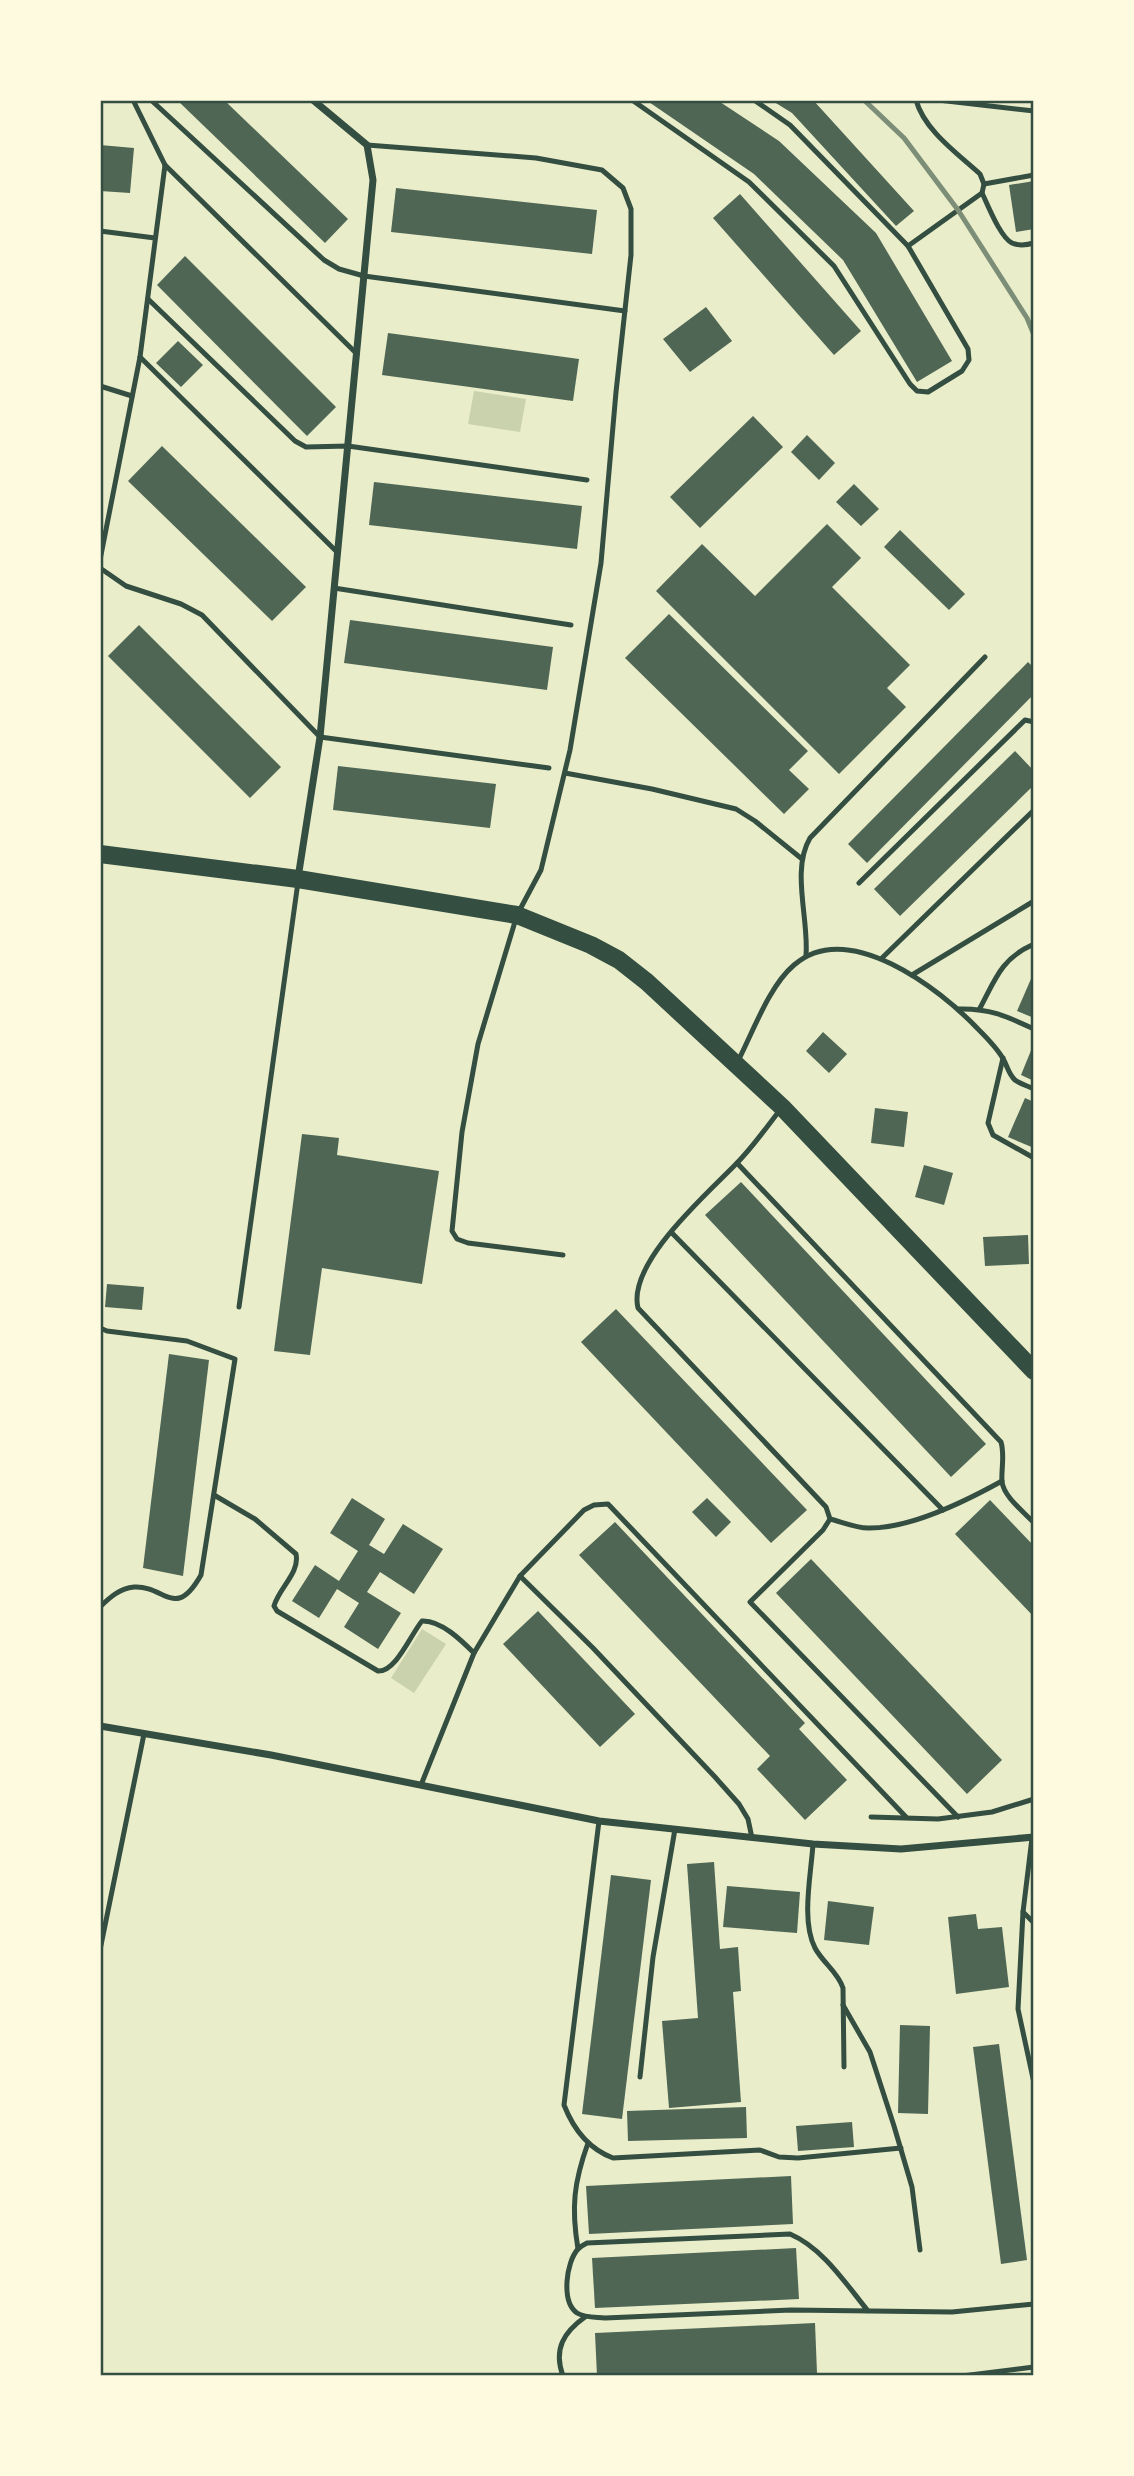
<svg xmlns="http://www.w3.org/2000/svg" width="1134" height="2476" viewBox="0 0 1134 2476" font-family="'Noto Sans',sans-serif">
	<style>
		.green { fill: #cad2ad }
		.building { fill: #4f6655 }
		.lines { fill: none; stroke-linecap: round; stroke-linejoin: round }
		.service { stroke: #344e41; stroke-width: 5 }
		.minor { stroke: #344e41; stroke-width: 7 }
		.primary { stroke: #344e41; stroke-width: 18 }
		.rail { stroke: #7c8e77; stroke-width: 5 }
		.neatline { fill: none; stroke: #344e41; stroke-width: 2.5 }
	</style>
	<rect width="100%" height="100%" fill="#e9edc9"/>
	<g class="green">
		<path d="M474,391L526,399L520,432L468,424Z"/>
		<path d="M422,1629L446,1644L414,1693L391,1678Z"/>
	</g>
	<g class="building">
		<path d="M177,100H224L348,219L325,243Z"/>
		<path d="M646,100H717L779,141L876,233L952,361L917,382L843,260L754,174Z"/>
		<path d="M771,100H813L914,211L896,226L792,113Z"/>
		<path d="M100,145L134,148L130,193L100,191Z"/>
		<path d="M1034,181V229L1016,232L1009,185Z"/>
		<path d="M396,188L597,210L592,254L391,232Z"/>
		<path d="M740,194L861,331L834,355L713,218Z"/>
		<path d="M185,256L336,407L307,436L157,285Z"/>
		<path d="M706,307L732,341L690,372L663,339Z"/>
		<path d="M388,333L579,359L573,401L382,375Z"/>
		<path d="M178,341L203,365L181,387L156,363Z"/>
		<path d="M753,416L783,447L700,528L670,497Z"/>
		<path d="M807,435L835,463L819,480L791,452Z"/>
		<path d="M162,446L306,587L272,621L128,481Z"/>
		<path d="M374,482L582,506L577,549L369,525Z"/>
		<path d="M854,484L879,509L861,526L836,502Z"/>
		<path d="M827,524L861,558L832,587L910,665L887,688L906,707L839,774L656,591L702,544L755,596Z"/>
		<path d="M900,530L965,594L949,610L884,547Z"/>
		<path d="M669,614L808,751L789,770L809,789L784,814L625,658Z"/>
		<path d="M350,620L553,647L547,690L344,663Z"/>
		<path d="M139,625L281,767L250,798L108,656Z"/>
		<path d="M1028,662L1034,668V694L867,863L848,844Z"/>
		<path d="M1015,751L1034,771V785L900,916L874,889Z"/>
		<path d="M338,766L496,784L490,828L333,810Z"/>
		<path d="M1034,972V1018L1017,1011Z"/>
		<path d="M823,1032L847,1054L829,1073L806,1051Z"/>
		<path d="M1034,1043V1081L1021,1075Z"/>
		<path d="M1025,1098L1034,1102V1148L1008,1137Z"/>
		<path d="M875,1108L908,1112L904,1147L871,1143Z"/>
		<path d="M302,1134L339,1138L337,1155L439,1171L422,1284L322,1268L310,1355L274,1351Z"/>
		<path d="M924,1165L953,1173L944,1205L915,1197Z"/>
		<path d="M741,1182L986,1444L951,1477L705,1215Z"/>
		<path d="M1028,1235L1029,1264L985,1266L983,1237Z"/>
		<path d="M107,1284L144,1287L142,1310L105,1307Z"/>
		<path d="M616,1309L807,1510L771,1543L581,1342Z"/>
		<path d="M169,1354L209,1360L183,1576L143,1568Z"/>
		<path d="M352,1498L385,1519L369,1545L384,1554L403,1524L443,1549L414,1594L380,1572L367,1592L401,1613L378,1649L344,1627L359,1603L337,1589L319,1618L292,1601L315,1565L339,1581L358,1551L330,1533Z"/>
		<path d="M707,1498L731,1522L716,1537L692,1512Z"/>
		<path d="M990,1500L1034,1546V1617L955,1534Z"/>
		<path d="M615,1522L805,1723L799,1729L847,1780L805,1820L757,1769L770,1756L579,1555Z"/>
		<path d="M811,1559L1002,1760L967,1794L776,1593Z"/>
		<path d="M538,1611L635,1714L600,1747L503,1644Z"/>
		<path d="M714,1862L720,1949L738,1947L741,1991L733,1992L741,2102L669,2108L662,2021L698,2018L687,1864Z"/>
		<path d="M611,1875L651,1880L622,2119L582,2114Z"/>
		<path d="M727,1886L800,1892L797,1933L723,1927Z"/>
		<path d="M828,1901L874,1907L869,1945L824,1940Z"/>
		<path d="M976,1914L978,1929L1002,1927L1009,1987L956,1994L948,1917Z"/>
		<path d="M900,2025L930,2026L928,2114L898,2113Z"/>
		<path d="M999,2044L1027,2260L1001,2264L973,2047Z"/>
		<path d="M746,2107L747,2138L628,2141L627,2111Z"/>
		<path d="M852,2122L854,2147L798,2151L796,2126Z"/>
		<path d="M791,2176L793,2224L589,2234L586,2186Z"/>
		<path d="M796,2248L799,2299L595,2308L592,2258Z"/>
		<path d="M815,2323L817,2373L742,2376H597L595,2333Z"/>
	</g>
	<g class="lines">
		<g class="service">
			<path d="M151,100L324,260L339,269L364,276L625,311"/>
			<path d="M632,100L749,182L834,266L910,384L917,391L928,392L962,371L969,360L968,349L908,246L790,125L754,100"/>
			<path d="M938,100L1034,111"/>
			<path d="M367,145L536,158L602,170L623,188L631,209V255L616,392L601,563L570,750L541,870L517,915L478,1044L462,1132L452,1231L457,1239L468,1243L563,1255"/>
			<path d="M165,165L357,354"/>
			<path d="M984,184L1034,175"/>
			<path d="M982,193C988,205 1000,237 1012,243C1019,246 1027,245 1034,243"/>
			<path d="M100,231L155,238"/>
			<path d="M908,246L982,193L984,184L980,174C958,154 924,130 916,100"/>
			<path d="M148,299L295,441L306,447L348,446L587,480"/>
			<path d="M140,357L338,553"/>
			<path d="M100,386L132,396"/>
			<path d="M100,560L140,357L165,165L133,100"/>
			<path d="M100,568L126,586L181,604L202,615L320,737L549,768"/>
			<path d="M334,588L571,625"/>
			<path d="M565,773L652,789L736,809L755,821L802,859"/>
			<path d="M859,883L1025,720L1034,722"/>
			<path d="M806,955C809,919 791,870 810,838L985,657"/>
			<path d="M882,958L1034,810"/>
			<path d="M912,975L1034,901"/>
			<path d="M980,1008C995,980 1001,959 1032,945L1034,946"/>
			<path d="M958,1009C989,1008 1006,1016 1034,1029"/>
			<path d="M1003,1058L988,1123L993,1135L1034,1158"/>
			<path d="M738,1061C753,1032 769,986 794,965C848,918 939,988 978,1029C986,1037 996,1047 1002,1057C1007,1064 1008,1074 1015,1080C1020,1084 1028,1086 1034,1089"/>
			<path d="M780,1110C766,1128 752,1148 736,1164C707,1194 627,1263 638,1308L826,1507L830,1519L823,1530L750,1602L958,1817"/>
			<path d="M737,1163L1001,1442C1005,1456 1001,1469 1002,1482C1004,1497 1024,1512 1034,1523"/>
			<path d="M671,1232L943,1510"/>
			<path d="M239,1307L298,882"/>
			<path d="M100,1328L107,1331L187,1341L235,1359L201,1575C175,1621 165,1585 134,1587C120,1588 109,1598 100,1607"/>
			<path d="M214,1495L255,1519L296,1554C300,1573 279,1588 274,1606L277,1611L378,1671C396,1672 411,1634 422,1621C441,1620 462,1641 474,1653"/>
			<path d="M830,1519C842,1522 856,1528 868,1528C910,1529 966,1501 1002,1481"/>
			<path d="M520,1576L593,1648L715,1777L739,1804L748,1819L752,1838"/>
			<path d="M421,1785L474,1653L520,1576L584,1510L594,1505L608,1504L906,1817"/>
			<path d="M871,1817L938,1819L992,1812L1034,1799"/>
			<path d="M599,1821L564,2105C573,2128 589,2149 613,2158L760,2150L779,2157L798,2158L901,2148"/>
			<path d="M1032,1838L1023,1912L1018,2009L1034,2083"/>
			<path d="M813,1844C811,1875 801,1921 815,1948C823,1963 838,1972 843,1988L844,2067"/>
			<path d="M1023,1912L1034,1923"/>
			<path d="M100,1950L144,1734"/>
			<path d="M843,2005L870,2052L894,2126L912,2187L920,2250"/>
			<path d="M640,2077L653,1957L675,1829"/>
			<path d="M578,2249C571,2207 574,2182 588,2143"/>
			<path d="M868,2311C846,2284 823,2248 790,2234L587,2243C585,2244 579,2248 578,2249C566,2262 561,2302 577,2313C585,2318 595,2317 605,2318L791,2310L952,2312L1034,2304"/>
			<path d="M563,2376C553,2349 564,2332 585,2317"/>
			<path d="M962,2376L1034,2367"/>
		</g>
		<g class="minor">
			<path d="M298,878L320,737L373,180L367,145L313,100"/>
			<path d="M100,1726L271,1755L599,1821L813,1844L901,1849L1034,1837"/>
		</g>
		<path class="primary" d="M100,854L298,879L517,915L591,945L619,960L647,982L782,1107L1034,1371"/>
		<path class="rail" d="M864,100L904,138L958,210L1027,318L1034,335"/>
	</g>
	<rect width="1134" height="2476" fill="none" stroke="#fefae0" stroke-width="203"/>
	<rect x="102" y="102" width="930" height="2272" class="neatline"/>
</svg>
